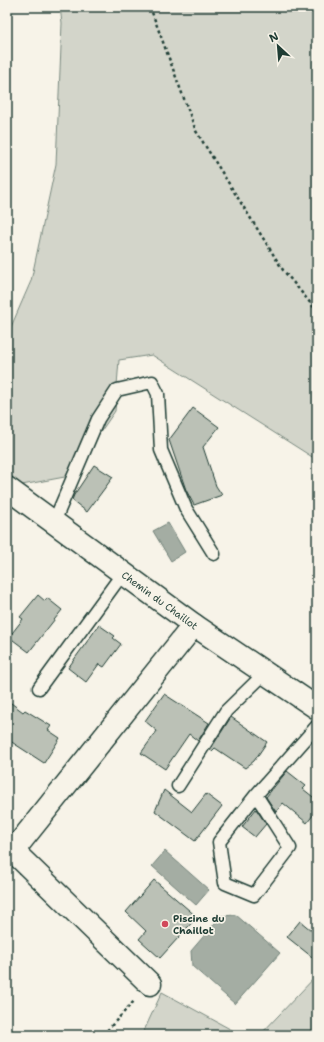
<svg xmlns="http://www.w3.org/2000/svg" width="324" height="1042" viewBox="0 0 324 1042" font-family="'Shantell Sans',sans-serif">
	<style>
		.green { fill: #d3d5ca; stroke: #79897f }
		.water { fill: #a4ada3; stroke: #6f8077 }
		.building { fill: #bbc1b6; stroke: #1f3d34 }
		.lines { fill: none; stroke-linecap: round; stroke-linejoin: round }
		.lane-casing { stroke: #1f3d34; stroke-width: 15 }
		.street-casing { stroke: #1f3d34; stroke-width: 25 }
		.secondary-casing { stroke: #1f3d34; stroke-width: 25 }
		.path { stroke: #1f3d34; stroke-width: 2.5; stroke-dasharray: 3 3; stroke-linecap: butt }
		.lane { stroke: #f7f3e8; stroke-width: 12 }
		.street { stroke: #f7f3e8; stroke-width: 22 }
		.secondary { stroke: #f7f3e8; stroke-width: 22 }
		.poi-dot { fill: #d1495b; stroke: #f7f3e8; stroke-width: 1.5 }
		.labels { text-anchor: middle; stroke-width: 3.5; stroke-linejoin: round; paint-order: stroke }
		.street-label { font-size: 10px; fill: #1f3d34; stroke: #f7f3e8 }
		.poi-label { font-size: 10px; font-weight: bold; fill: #1f3d34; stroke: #f7f3e8; text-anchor: start }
	</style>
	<rect width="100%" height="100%" fill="#f7f3e8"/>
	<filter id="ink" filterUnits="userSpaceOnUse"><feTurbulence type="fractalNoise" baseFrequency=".025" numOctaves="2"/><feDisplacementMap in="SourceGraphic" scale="8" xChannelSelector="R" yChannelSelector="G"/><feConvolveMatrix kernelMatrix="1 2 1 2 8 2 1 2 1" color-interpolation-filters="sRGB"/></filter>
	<g filter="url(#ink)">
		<g class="green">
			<path d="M60,7H317V460L152,355L119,360L115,411L70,476L22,485L7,474V336L31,281L56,164L62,23Z"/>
			<path d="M317,975V1035H260Z"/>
			<path d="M162,992L241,1035H142Z"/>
		</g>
		<g class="water">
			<path d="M168,523L185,552L171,561L153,531Z"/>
			<path d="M165,851L209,890L196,905L152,866Z"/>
			<path d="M236,915L280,953L235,1004L192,966L191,951L221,916Z"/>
		</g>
		<g class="building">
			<path d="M193,408L219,427L203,447L216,486L222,495L194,505L186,490L169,440Z"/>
			<path d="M94,465L113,477L87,512L72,500L74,495Z"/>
			<path d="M38,595L45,601L47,598L62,610L29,652L9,637L23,619L20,617Z"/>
			<path d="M99,625L115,636L113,638L121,644L104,667L99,664L86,682L68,668Z"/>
			<path d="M164,694L209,723L198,741L189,734L165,769L141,753L157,731L145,721Z"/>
			<path d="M7,700L23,712L25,710L51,726L48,730L60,738L44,763L7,739Z"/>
			<path d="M231,717L267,742L254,761L245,768L215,748L212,751L210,750Z"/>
			<path d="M287,771L306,786L303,789L317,800V810L307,823L283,803L276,812L266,797Z"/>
			<path d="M164,790L192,812L206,794L222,806L195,841L155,811Z"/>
			<path d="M256,809L266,824L255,837L242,827Z"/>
			<path d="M154,880L197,917L160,958L139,939L146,931L126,912Z"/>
			<path d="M300,921L317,935V961L287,937Z"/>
		</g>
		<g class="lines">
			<defs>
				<g id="lane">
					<path d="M54,522L98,419L117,390L152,382L158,394L161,450L186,509L214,554"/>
					<path d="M39,688L123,573"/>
					<path d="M178,786L226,711L265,673"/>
					<path d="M256,795L290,848L254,895L225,883L219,842L256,795L317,726"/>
				</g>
				<path id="street" d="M150,984L13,851L194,625"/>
				<path id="secondary" d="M7,488L194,625L317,708"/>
			</defs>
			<use href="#lane" class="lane-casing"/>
			<use href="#street" class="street-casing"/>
			<use href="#secondary" class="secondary-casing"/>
			<g class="path">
				<path d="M150,7L196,131L283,270L317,311"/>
				<path d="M103,1035L135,1000"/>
			</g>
			<use href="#lane" class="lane"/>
			<use href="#street" class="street"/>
			<use href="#secondary" class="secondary"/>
		</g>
	</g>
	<circle class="poi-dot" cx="165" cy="924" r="4"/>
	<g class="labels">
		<g class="street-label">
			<text transform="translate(160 600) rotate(36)" y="4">Chemin du Chaillot</text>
		</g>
		<g class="poi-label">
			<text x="173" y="922">Piscine du<tspan x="173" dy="12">Chaillot</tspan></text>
		</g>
	</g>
	<rect width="324" height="1042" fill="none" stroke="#f7f3e8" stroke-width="24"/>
	<rect x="12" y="12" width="300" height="1018" fill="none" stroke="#1f3d34" stroke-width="1.5" filter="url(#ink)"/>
	<g transform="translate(278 46) rotate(334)" stroke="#f7f3e8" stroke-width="3" paint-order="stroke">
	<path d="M0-3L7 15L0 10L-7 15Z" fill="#1f3d34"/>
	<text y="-6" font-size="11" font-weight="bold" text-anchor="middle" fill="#1f3d34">N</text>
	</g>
</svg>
